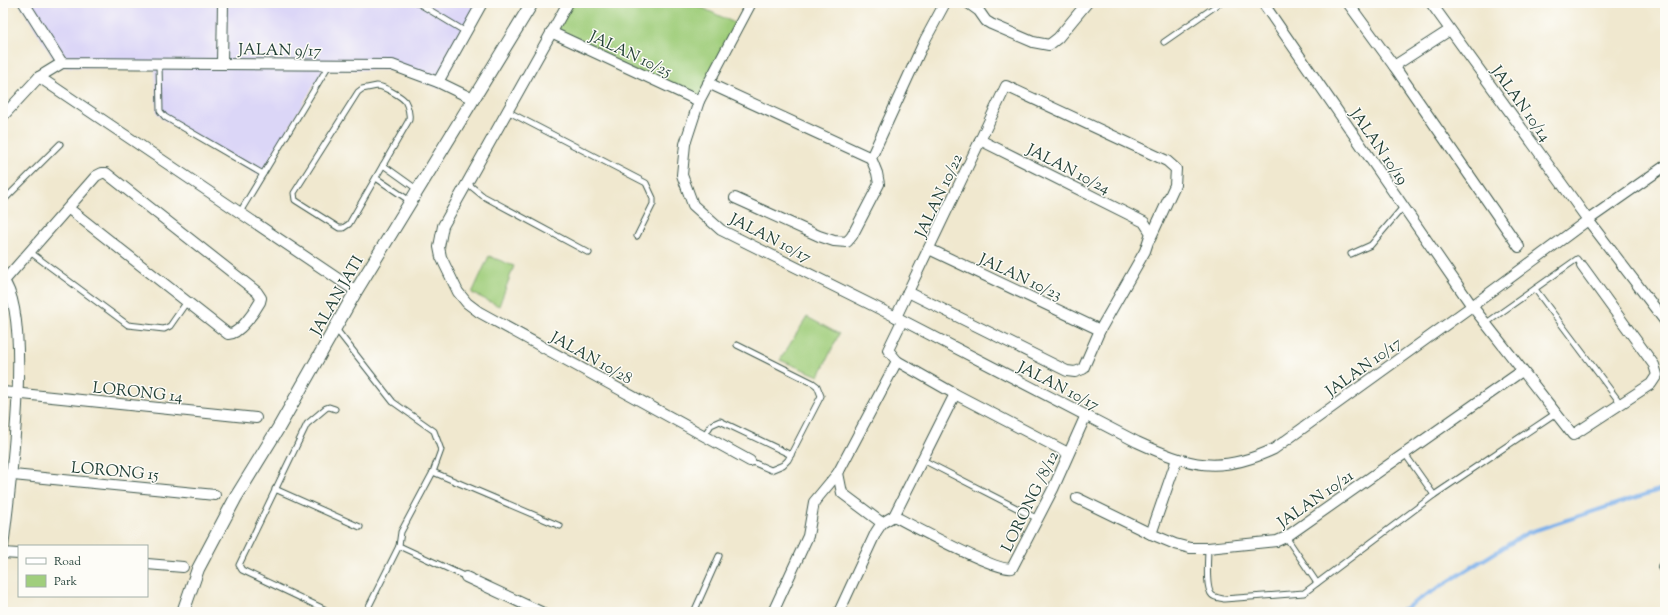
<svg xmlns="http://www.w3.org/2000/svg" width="1668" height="615" viewBox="0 0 1668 615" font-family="'Sorts Mill Goudy',serif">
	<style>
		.built { fill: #dbd6f7 }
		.green { fill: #a0ce7c; stroke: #608658 }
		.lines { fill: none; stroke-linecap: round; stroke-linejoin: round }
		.stream { stroke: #7db0ea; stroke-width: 4 }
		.service-casing { stroke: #3e574b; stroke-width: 7 }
		.minor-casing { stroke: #3e574b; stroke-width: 12 }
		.tertiary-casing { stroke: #3e574b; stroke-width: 14 }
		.service { stroke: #fff; stroke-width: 5 }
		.minor { stroke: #fff; stroke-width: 10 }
		.tertiary { stroke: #fff; stroke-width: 12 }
		.labels { text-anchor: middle; stroke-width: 3; stroke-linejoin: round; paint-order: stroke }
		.street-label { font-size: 16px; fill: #1f3d34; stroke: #fdfcf7 }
	</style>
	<rect width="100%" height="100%" fill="#fdfcf7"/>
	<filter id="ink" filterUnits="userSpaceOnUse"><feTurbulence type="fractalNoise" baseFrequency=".025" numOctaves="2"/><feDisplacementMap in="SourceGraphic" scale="8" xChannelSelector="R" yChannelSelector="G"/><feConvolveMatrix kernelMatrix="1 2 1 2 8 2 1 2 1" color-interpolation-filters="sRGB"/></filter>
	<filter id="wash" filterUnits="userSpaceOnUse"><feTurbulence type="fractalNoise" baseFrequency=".012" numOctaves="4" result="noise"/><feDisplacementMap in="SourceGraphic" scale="16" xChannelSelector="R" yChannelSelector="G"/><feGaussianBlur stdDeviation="0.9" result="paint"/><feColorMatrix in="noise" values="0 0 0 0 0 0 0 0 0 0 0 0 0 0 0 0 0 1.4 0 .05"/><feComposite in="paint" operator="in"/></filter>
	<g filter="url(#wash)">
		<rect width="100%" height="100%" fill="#f0e8cf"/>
		<path class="built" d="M19,3H486L440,89L392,70H323L260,176L163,119L157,113L155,69L63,67L55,61Z"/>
		<g class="green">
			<path d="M567,3H692L739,25L699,101L551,32Z"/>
			<path d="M489,256L514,266L499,306L472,293Z"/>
			<path d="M807,317L839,334L819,376L780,360Z"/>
		</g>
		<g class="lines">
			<path class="stream" d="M1399,612L1527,533L1665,488"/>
		</g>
	</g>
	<g filter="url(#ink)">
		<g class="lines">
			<defs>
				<g id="service">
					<path d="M418,3L466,32"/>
					<path d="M1164,42L1220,3"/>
					<path d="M159,64L160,111L165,117L263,174"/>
					<path d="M377,86C383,86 401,96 405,101C408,106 410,115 409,120L349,224L343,228H339L298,202L295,200L294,193L358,92L362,89Z"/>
					<path d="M507,111L646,183L653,198V204L637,236"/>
					<path d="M383,165L418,190"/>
					<path d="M376,178L410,201"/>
					<path d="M467,183L483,196L589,253"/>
					<path d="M3,201L60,144"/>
					<path d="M240,212L329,65"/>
					<path d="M30,252L128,325L164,329L170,326L186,303"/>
					<path d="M1351,254L1371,245L1403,207"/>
					<path d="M1535,289L1621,404"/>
					<path d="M1485,324L1577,259L1582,266"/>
					<path d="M336,329L393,402L434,431L441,450L433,472"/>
					<path d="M737,345L813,383L817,386L821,396L788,460L783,465L771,470L750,461"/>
					<path d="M704,436L711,425L720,421L791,455"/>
					<path d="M1405,454L1434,495"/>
					<path d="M923,460L1038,519"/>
					<path d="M275,489L360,527"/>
					<path d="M1286,537L1317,583"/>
					<path d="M1208,548C1208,559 1205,588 1212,595C1215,598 1220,598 1224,599L1304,593L1434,495L1556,413"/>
					<path d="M466,577L399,546L401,532L433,472L560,526"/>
					<path d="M324,609L242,570L239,565L307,424L326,408L329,407L335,409"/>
					<path d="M366,612L399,546"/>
					<path d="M694,612L719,556"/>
				</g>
				<g id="minor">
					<path d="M24,3L62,63L392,65L438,82L473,99"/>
					<path d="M568,3L443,226L439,247L441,257L458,292L467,303L479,312L750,461"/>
					<path d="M751,3L699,101L685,144L682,175L693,205L721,230L896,317L1137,442C1189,466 1219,475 1274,449L1472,306L1588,220L1665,166"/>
					<path d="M968,3L979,11L986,21L991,24L1033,42L1049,45L1058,38L1087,3"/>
					<path d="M1263,3L1472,306L1573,435L1651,384L1657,375L1654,365L1582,266"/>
					<path d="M1348,3L1394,66L1519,247"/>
					<path d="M1431,3L1588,220L1665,321"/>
					<path d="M551,32L699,101"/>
					<path d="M222,63L223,3"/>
					<path d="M1394,66L1450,30"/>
					<path d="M39,77L356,291"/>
					<path d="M438,82L482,3"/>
					<path d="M708,83L871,158"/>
					<path d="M3,116L39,77L62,63"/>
					<path d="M735,198L819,236L834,241L847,242L852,236L879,184L877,173L871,158L925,40L945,3"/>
					<path d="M929,249L1100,330"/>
					<path d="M3,280C34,316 9,496 3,547"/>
					<path d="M4,281L96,176L102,173H106L257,292L261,298L260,302C255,311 239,335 228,334L68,208"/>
					<path d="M908,292L1067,371L1075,372L1083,369L1100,330L1145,251L1151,233L1144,222L980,140"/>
					<path d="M896,317L1006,86L1167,161L1176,169L1175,185L1150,239"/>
					<path d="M897,361L955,394L1068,453"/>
					<path d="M3,392L256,418"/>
					<path d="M838,473L842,493L882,523"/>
					<path d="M3,474L215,495"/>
					<path d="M1077,498L1151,534L1175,544L1190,548H1208L1277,541L1286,537L1522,371"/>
					<path d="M894,516C911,525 999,573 1012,568L1053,489L1086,415"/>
					<path d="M894,516L955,394"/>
					<path d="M1151,534L1177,459"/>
					<path d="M3,553L19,554"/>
					<path d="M147,564L183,567"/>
					<path d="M1663,567H1665"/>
					<path d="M466,577L541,612"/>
					<path d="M773,612L808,536L814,502L838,473L897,361L888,350L902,321"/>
					<path d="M839,612L876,532L882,523L894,516"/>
				</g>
				<path id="tertiary" d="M183,612L198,569L236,497L279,427L356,291L532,3"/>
			</defs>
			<use href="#service" class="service-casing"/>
			<use href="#minor" class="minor-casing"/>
			<use href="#tertiary" class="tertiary-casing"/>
			<use href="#service" class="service"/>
			<use href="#minor" class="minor"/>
			<use href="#tertiary" class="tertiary"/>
		</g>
	</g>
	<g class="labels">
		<g class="street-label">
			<text transform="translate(280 49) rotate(1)" y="6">JALAN 9/17</text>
			<text transform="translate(631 53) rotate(25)" y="6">JALAN 10/25</text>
			<text transform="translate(1522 103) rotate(54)" y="6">JALAN 10/14</text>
			<text transform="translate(1380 146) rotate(55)" y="6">JALAN 10/19</text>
			<text transform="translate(1069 168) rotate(27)" y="6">JALAN 10/24</text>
			<text transform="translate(938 195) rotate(-65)" y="6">JALAN 10/22</text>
			<text transform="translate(771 237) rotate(27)" y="6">JALAN 10/17</text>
			<text transform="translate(1021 276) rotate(25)" y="6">JALAN 10/23</text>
			<text transform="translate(336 295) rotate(-60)" y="6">JALAN JATI</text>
			<text transform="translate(592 357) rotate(29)" y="6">JALAN 10/28</text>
			<text transform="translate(1363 366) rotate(-36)" y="6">JALAN 10/17</text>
			<text transform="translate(1059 385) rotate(27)" y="6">JALAN 10/17</text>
			<text transform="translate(138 391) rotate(6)" y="6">LORONG 14</text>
			<text transform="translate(115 470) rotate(5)" y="6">LORONG 15</text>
			<text transform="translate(1315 498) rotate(-35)" y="6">JALAN 10/21</text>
			<text transform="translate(1029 501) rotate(-64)" y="6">LORONG /8/12</text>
		</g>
	</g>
	<rect width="1668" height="615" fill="none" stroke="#fdfcf7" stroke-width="16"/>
	<rect x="18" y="545" width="130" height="52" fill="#fdfcf7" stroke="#a4b0a9"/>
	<rect x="26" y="558" width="20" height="6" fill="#ffffff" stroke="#a4b0a9"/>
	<text x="54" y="565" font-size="12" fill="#1f3d34">Road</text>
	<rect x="26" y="575" width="20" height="12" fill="#a0ce7c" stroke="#a4b0a9"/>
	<text x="54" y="585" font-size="12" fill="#1f3d34">Park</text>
</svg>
